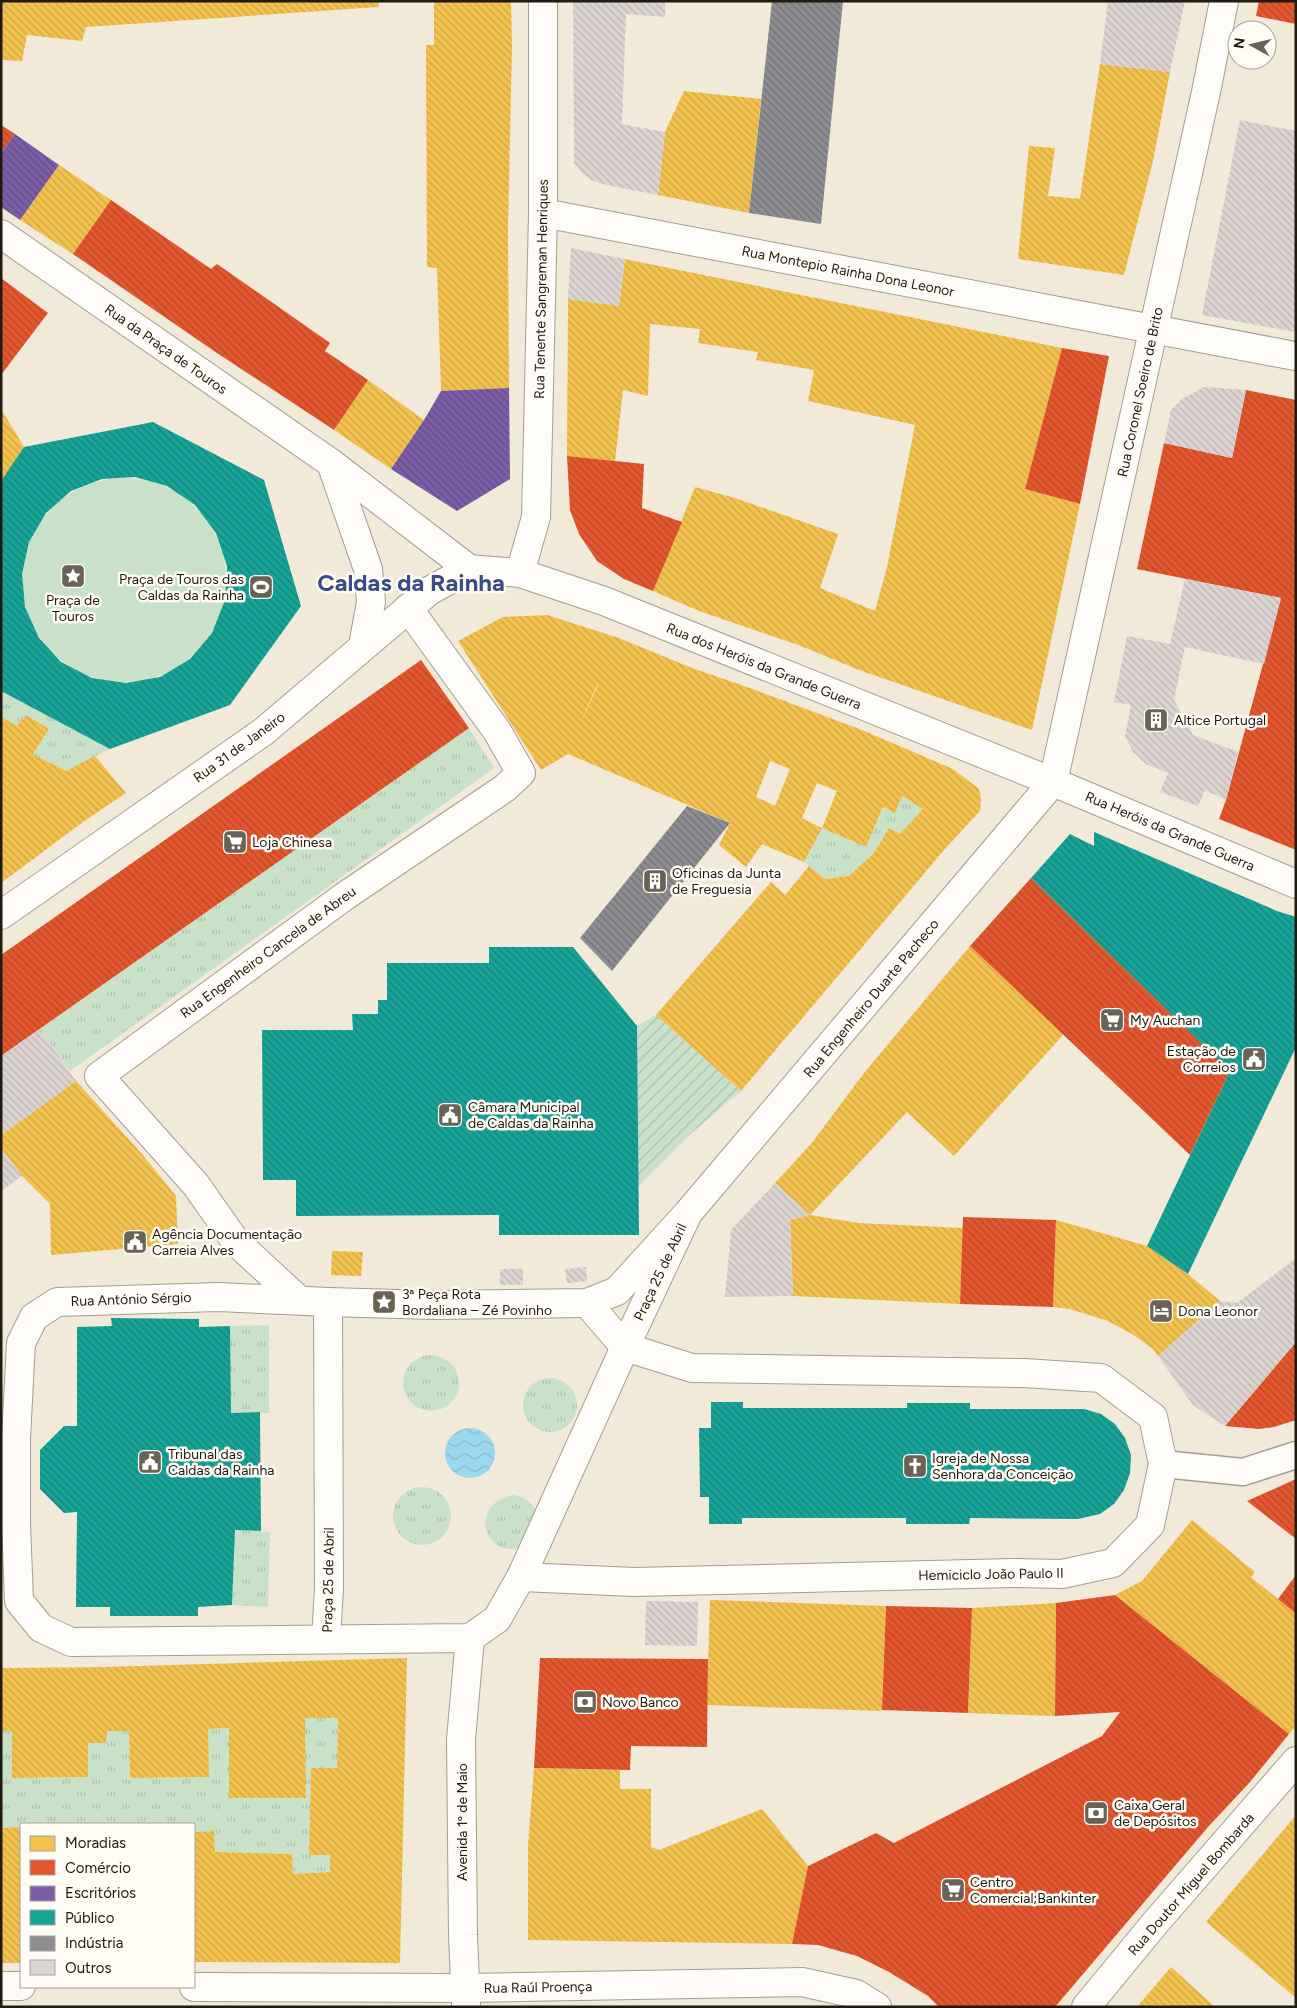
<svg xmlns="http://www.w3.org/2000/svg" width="1297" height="2008" viewBox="0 0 1297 2008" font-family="Figtree,sans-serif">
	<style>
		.grass { fill: url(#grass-tufts) }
		.garden { fill: url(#garden-furrows) }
		.pitch { fill: #c9e1c8 }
		.water { fill: url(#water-waves) }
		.homes { fill: url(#homes-back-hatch); fill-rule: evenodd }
		.shops { fill: url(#shops-back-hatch) }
		.offices { fill: url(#offices-back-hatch) }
		.public { fill: url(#public-back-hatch); fill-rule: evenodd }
		.industry { fill: url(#industry-back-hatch) }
		.building { fill: url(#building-back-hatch) }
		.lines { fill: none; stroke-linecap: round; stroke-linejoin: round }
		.pedestrian-casing { stroke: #a49e90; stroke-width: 29 }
		.minor-casing { stroke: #a49e90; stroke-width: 30 }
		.pedestrian { stroke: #fdfcf9; stroke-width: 26 }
		.minor { stroke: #fdfcf9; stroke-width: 28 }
		.labels { text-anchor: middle; stroke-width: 5; stroke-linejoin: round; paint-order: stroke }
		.street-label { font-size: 14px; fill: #201b0f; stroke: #fffcf6 }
		.poi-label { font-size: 14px; fill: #201b0f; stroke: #fffcf6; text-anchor: start }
		.town-label { font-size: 24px; font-weight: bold; fill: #394c87; stroke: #fffcf6 }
	</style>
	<defs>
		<pattern id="grass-tufts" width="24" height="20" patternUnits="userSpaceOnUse" patternTransform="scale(1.25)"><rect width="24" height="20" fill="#c9e1c8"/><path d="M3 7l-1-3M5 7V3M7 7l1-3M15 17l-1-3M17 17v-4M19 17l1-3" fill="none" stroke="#acc0ab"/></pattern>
		<pattern id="garden-furrows" width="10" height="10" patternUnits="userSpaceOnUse" patternTransform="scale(1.25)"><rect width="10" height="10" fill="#c9e1c8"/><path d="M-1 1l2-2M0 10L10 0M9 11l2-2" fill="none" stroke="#acc0ab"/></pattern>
		<pattern id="water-waves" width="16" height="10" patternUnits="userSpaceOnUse" patternTransform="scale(1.25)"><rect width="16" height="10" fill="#9cd8ed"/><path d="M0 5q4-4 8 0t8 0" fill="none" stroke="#86b9ca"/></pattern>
		<pattern id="homes-back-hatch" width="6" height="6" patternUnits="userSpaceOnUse" patternTransform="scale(1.25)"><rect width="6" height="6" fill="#f2c14e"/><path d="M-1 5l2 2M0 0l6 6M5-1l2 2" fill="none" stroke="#cfa543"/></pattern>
		<pattern id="shops-back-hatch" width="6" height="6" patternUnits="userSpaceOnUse" patternTransform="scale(1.25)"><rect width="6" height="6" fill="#e4572e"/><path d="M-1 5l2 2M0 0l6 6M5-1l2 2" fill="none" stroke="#b84726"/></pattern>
		<pattern id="offices-back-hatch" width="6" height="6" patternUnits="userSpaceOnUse" patternTransform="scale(1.25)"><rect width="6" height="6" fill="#7b5ea7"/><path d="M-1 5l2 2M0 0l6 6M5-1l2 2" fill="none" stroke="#644d86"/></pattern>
		<pattern id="public-back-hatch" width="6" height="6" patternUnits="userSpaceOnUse" patternTransform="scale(1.25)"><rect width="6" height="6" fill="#17a398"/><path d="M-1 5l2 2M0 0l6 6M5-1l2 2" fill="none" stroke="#14847a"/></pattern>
		<pattern id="industry-back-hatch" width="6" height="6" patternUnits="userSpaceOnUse" patternTransform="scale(1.25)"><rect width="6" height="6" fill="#8d8d92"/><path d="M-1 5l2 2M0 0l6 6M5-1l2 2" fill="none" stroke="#737276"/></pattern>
		<pattern id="building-back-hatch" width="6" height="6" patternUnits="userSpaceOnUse" patternTransform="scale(1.25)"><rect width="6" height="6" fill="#dcd4d1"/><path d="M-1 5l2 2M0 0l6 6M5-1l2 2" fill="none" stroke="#bcb5b2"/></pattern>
	</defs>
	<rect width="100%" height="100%" fill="#f2ead8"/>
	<g class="grass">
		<path d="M1,691L110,749L66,771L33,754L49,729L26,715L16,726L1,716Z"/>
		<path d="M469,728L494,768L70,1071L40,1029Z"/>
		<path d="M902,796L923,809L900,834L889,828L874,853L849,876L825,879L804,862L822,828L866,847L883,808L895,813Z"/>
		<path d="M269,1325V1413H231L230,1326Z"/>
		<circle cx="431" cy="1383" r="28"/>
		<circle cx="550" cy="1405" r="27"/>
		<circle cx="422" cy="1516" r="29"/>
		<path d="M515,1495C525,1498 530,1501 536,1510L522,1548C480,1558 470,1500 515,1495Z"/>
		<path d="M235,1530L270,1532L268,1607L232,1605Z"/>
		<path d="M305,1718H338L337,1768H311L309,1854L330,1855V1872L293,1874L292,1854L215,1852L214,1831L194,1832V1824H21V1827L1,1828V1731H12L13,1778L88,1777V1743L107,1731H129L130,1778L208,1777V1729L229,1728V1798H305Z"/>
	</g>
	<path class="garden" d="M656,1015L741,1091L687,1137L638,1186L637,1026Z"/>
	<circle class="pitch" cx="124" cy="580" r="102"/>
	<circle class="water" cx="470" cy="1453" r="25"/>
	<g class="homes">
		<path d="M1,1H378L379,7L86,27L82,41L27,35L22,61L1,60Z"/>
		<path d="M434,1H511L512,46L508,228L509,388L441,391L437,268L427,267L426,45H434Z"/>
		<path d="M1100,64L1170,72L1153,161L1124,275L1018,259L1029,146L1055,148L1048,196L1080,199Z"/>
		<path d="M684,91L761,99L749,213L658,195L665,132Z"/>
		<path d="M59,165L111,200L73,254L20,220Z"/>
		<path d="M625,259L1062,348L1025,489L1080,504L1032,730L859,670L801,646L699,611L653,591L695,487L735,498L838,534L820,588L875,611L887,567L915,425L808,401L814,370L756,360L758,352L698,343L700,329L650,324L648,396L623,390L615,461L567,456L568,299L619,306Z"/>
		<path d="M368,380L424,420L391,469L334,430Z"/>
		<path d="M1,409L24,447L1,481Z"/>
		<path d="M547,615L619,638L692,668L747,687L862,730L953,769L979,789L981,799L980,811L944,850L741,1091L656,1015L771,882L785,895L809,866L825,879L849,876L874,853L889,828L900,834L923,809L902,796L895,813L883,807L866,847L822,828L837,791L817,783L802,818L822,828L804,862L762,844L746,867L719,845L730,823L568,754L541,770L458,641L503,617ZM597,685H598L580,725L587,708ZM770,761L790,769L775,806L756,797Z"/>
		<path d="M26,715L49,729L33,754L66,771L95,756L126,793L83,822L1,883V716L16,726Z"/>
		<path d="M970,946L1064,1034L954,1156L907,1112L810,1215L775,1183L811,1144L864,1073Z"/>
		<path d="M76,1081L141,1153L176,1196L178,1244L51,1255L50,1204L22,1176L1,1148V1135Z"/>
		<path d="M810,1215L858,1223L963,1228L960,1304L793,1296L790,1220Z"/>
		<path d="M1056,1220L1147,1246L1188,1274L1220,1301L1158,1356L1153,1349L1132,1334L1108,1321L1070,1309L1053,1307Z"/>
		<path d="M332,1251L363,1252L361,1276L331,1275Z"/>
		<path d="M1192,1520L1255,1572L1251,1577L1296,1614V1726L1289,1734L1115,1595L1142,1581Z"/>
		<path d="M710,1600L886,1606L882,1711L707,1705Z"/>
		<path d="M1056,1603L1055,1716L968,1713L972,1608Z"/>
		<path d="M407,1658L400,1963L194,1962V1832L214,1831L215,1852L292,1854L293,1874L330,1872V1855H309L311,1768H337L338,1718H305L306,1798H229V1728L208,1729L209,1777L130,1778L129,1731H107L106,1743H88V1777L12,1778V1731H1V1668L106,1667Z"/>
		<path d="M534,1768L620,1770V1789H651V1847L659,1850L762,1809L808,1866L792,1944L528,1940V1845Z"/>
		<path d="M1296,1815V1998L1206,1922Z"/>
		<path d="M21,1827V1963H1V1828Z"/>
		<path d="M1171,1967L1215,2007H1137Z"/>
	</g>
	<g class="shops">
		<path d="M1259,1H1296V24L1256,16Z"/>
		<path d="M1,125L15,134L1,153Z"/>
		<path d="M111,200L211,269L217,264L330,343L325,351L368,380L334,430L214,351L73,254Z"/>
		<path d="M1,278L48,313L1,375Z"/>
		<path d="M1062,348L1109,356L1080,504L1025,489Z"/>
		<path d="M1246,390L1296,400V850L1219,819L1226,800L1281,598L1137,569L1164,443L1232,458Z"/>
		<path d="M567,456L644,464L642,508L682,522L653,591L624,579L597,561L579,534L570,510Z"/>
		<path d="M421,660L469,728L1,1056V955Z"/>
		<path d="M1031,878L1230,1071L1190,1155L970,946Z"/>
		<path d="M963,1217L1056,1220L1053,1307L960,1304Z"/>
		<path d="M1296,1342V1420L1274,1427L1259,1429L1225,1426Z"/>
		<path d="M1296,1479V1539L1247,1501Z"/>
		<path d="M1296,1575V1614L1278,1599Z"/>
		<path d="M1115,1595L1289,1734L1250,1782L1208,1827L1055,2007H939L928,1996L889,1972L857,1956L818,1945L792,1944L808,1866L876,1833L894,1843L1102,1736L1120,1712L1055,1716L1056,1603Z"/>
		<path d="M886,1606L972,1608L968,1713L882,1710Z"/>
		<path d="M540,1658L708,1659L707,1747L631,1746L630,1770L534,1768Z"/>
	</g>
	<g class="offices">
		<path d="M15,134L59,165L20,220L1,207V153Z"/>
		<path d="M509,388L510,479L457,511L391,469L424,420L441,391Z"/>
	</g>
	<g class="public">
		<path d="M153,422L264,480L301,606L230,705L110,749L1,691V481L24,447ZM135,477L167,486L195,505L216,533L227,566L225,600L212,633L190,659L160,677L126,683L92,678L61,662L39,638L25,607L22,574L29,542L46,513L71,491L102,479Z"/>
		<path d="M1094,832L1277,911L1296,917V1047L1188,1274L1147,1246L1230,1071L1031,878L1070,834L1094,846Z"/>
		<path d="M489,947H573L637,1026L639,1235H499V1215L296,1216V1180H263L262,1030H353L352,1014H378V1000H387V963H489Z"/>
		<path d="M111,1318L199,1319V1327L230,1326L231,1413L260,1412L261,1531L235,1530L232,1605L198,1607V1616H110V1607H76L77,1512L64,1513L40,1489V1450L64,1426H77V1327L112,1326Z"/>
		<path d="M711,1402H743V1408H907V1403H970V1409H1084L1101,1414L1115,1424L1125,1438L1131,1455L1130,1473L1124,1490L1114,1504L1100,1514L1078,1519L970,1518L969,1524H906V1518H742V1524H709V1497H700L699,1428H711Z"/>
	</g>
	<g class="industry">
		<path d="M772,1H843L821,224L749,213Z"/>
		<path d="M687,806L730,823L612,971L580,938Z"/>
	</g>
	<g class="building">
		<path d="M573,1H665V17L626,14L622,124L665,132L658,195L607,185L593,181L583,174L574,163Z"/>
		<path d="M1108,1H1185L1170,72L1100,64Z"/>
		<path d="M1240,120L1296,131V332L1202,315Z"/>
		<path d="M571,248L625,259L619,306L568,299Z"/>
		<path d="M1204,387L1246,390L1232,458L1164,443L1171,410L1182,399Z"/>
		<path d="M1185,579L1281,598L1264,664L1185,647L1174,700L1193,735L1238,752L1226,800L1205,790L1198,806L1160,792L1168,773L1146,764L1133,752L1125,736L1131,705L1114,702L1127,636L1170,644Z"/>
		<path d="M40,1029L76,1081L1,1135V1056Z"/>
		<path d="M1,1148L22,1176L1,1191Z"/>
		<path d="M775,1183L810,1215L790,1220L793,1296L725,1297L731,1230Z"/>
		<path d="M1295,1259L1296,1342L1225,1426L1193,1405L1158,1356L1220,1301L1237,1303Z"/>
		<path d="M586,1267L587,1281L567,1283L565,1269Z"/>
		<rect x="500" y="1269" width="23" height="16"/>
		<path d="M646,1601L698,1602L697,1646L645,1645Z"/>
	</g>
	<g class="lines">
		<defs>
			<path id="pedestrian" d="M1163,1464L1243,1472L1296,1455"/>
			<g id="minor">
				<path d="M543,213L1295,356"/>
				<path d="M1,234L331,463L469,569"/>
				<path d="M331,463L368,569L371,602L363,646"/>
				<path d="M469,569L520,573L604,601L1053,782L1296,884"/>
				<path d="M520,573L536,517L543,213V1"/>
				<path d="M1,915L263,732L429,591L469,569"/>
				<path d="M688,1213L625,1347L521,1577L497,1619L470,1638L71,1642L41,1628L19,1601L16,1523V1438L21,1343L34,1317L57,1302L218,1297L328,1302L435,1305L587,1303L617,1291L688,1213L1053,782L1206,92L1224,1"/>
				<path d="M299,1300L236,1242L196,1185L99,1076L345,896L505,788L521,773L497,731L408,608"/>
				<path d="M521,1577L634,1582L1013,1573L1062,1574L1113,1563L1150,1525L1163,1464L1153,1417L1101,1378L1024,1373L692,1368L625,1347L587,1303"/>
				<path d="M326,1639L329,1588L328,1302"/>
				<path d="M1,1986H21"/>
				<path d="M194,1987L466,1988L802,1982L856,1994L877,2007"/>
				<path d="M466,2006L463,1935L461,1739L470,1638"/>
				<path d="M1086,2007L1156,1922L1296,1761"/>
			</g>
		</defs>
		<use href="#pedestrian" class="pedestrian-casing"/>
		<use href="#minor" class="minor-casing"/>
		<use href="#pedestrian" class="pedestrian"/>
		<use href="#minor" class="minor"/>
	</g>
	<defs>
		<symbol id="sight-square" viewBox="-11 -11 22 22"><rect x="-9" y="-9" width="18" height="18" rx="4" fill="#6a6355" stroke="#fffcf6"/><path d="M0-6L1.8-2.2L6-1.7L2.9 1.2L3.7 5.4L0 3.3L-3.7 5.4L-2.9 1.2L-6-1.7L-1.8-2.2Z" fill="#fff"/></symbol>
		<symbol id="stadium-square" viewBox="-11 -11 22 22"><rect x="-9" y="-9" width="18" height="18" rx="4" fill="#6a6355" stroke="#fffcf6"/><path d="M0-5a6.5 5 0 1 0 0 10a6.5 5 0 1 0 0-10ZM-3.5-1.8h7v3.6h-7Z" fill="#fff"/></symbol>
		<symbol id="building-square" viewBox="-11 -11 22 22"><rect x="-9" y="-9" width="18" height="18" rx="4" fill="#6a6355" stroke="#fffcf6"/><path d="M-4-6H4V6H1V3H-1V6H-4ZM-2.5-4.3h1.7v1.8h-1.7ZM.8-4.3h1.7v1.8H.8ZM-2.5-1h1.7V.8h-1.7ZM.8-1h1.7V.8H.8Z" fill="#fff"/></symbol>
		<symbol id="supermarket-square" viewBox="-11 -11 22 22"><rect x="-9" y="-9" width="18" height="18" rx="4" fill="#6a6355" stroke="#fffcf6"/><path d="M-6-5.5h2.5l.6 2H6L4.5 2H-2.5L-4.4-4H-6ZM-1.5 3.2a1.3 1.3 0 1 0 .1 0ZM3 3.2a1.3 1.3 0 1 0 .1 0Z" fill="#fff"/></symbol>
		<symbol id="civic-square" viewBox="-11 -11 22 22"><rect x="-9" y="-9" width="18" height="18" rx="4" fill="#6a6355" stroke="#fffcf6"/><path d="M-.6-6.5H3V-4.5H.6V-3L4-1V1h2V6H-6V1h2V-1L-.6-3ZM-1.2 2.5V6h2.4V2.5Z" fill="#fff"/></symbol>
		<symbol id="hotel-square" viewBox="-11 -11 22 22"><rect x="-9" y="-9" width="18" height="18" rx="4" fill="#6a6355" stroke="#fffcf6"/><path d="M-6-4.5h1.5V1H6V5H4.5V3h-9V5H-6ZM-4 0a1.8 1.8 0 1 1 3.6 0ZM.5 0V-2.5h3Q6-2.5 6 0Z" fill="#fff"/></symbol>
		<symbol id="church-square" viewBox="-11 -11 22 22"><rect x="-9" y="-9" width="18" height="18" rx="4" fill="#6a6355" stroke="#fffcf6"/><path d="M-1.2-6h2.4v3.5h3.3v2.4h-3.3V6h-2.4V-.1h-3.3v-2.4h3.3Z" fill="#fff"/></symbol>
		<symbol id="bank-square" viewBox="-11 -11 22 22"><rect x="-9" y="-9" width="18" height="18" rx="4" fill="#6a6355" stroke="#fffcf6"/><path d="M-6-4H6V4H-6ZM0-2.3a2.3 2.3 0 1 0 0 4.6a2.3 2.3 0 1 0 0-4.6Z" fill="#fff"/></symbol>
	</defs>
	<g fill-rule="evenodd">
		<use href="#sight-square" x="59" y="562" width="28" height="28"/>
		<use href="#stadium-square" x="247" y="573" width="28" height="28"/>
		<use href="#building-square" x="1142" y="706" width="28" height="28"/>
		<use href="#supermarket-square" x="221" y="828" width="28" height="28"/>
		<use href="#building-square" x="641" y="867" width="28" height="28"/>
		<use href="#supermarket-square" x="1098" y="1006" width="28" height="28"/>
		<use href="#civic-square" x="1240" y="1045" width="28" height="28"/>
		<use href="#civic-square" x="436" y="1101" width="28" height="28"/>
		<use href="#civic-square" x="121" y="1228" width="28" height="28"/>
		<use href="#sight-square" x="370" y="1288" width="28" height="28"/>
		<use href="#hotel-square" x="1147" y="1297" width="28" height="28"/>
		<use href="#civic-square" x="136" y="1448" width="28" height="28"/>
		<use href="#church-square" x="901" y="1452" width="28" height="28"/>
		<use href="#bank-square" x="571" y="1688" width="28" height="28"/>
		<use href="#bank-square" x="1082" y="1799" width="28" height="28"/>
		<use href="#supermarket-square" x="939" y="1876" width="28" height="28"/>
	</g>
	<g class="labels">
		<g class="street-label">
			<text transform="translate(848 271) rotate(11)" y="5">Rua Montepio Rainha Dona Leonor</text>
			<text transform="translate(541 289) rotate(-89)" y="5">Rua Tenente Sangreman Henriques</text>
			<text transform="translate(166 349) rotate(35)" y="5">Rua da Praça de Touros</text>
			<text transform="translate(1140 392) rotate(-78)" y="5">Rua Coronel Soeiro de Brito</text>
			<text transform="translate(764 666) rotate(22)" y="5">Rua dos Heróis da Grande Guerra</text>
			<text transform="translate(239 747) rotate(-36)" y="5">Rua 31 de Janeiro</text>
			<text transform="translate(1170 831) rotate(23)" y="5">Rua Heróis da Grande Guerra</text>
			<text transform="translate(268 952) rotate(-36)" y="5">Rua Engenheiro Cancela de Abreu</text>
			<text transform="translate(871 998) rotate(-50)" y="5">Rua Engenheiro Duarte Pacheco</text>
			<text transform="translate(660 1272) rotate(-65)" y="5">Praça 25 de Abril</text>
			<text transform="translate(131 1299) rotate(-2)" y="5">Rua António Sérgio</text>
			<text transform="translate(991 1574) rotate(-1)" y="5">Hemiciclo João Paulo II</text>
			<text transform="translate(328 1580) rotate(-89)" y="5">Praça 25 de Abril</text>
			<text transform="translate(462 1822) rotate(-90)" y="5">Avenida 1º de Maio</text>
			<text transform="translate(1191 1884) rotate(-49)" y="5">Rua Doutor Miguel Bombarda</text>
			<text transform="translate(538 1987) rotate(-1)" y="5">Rua Raúl Proença</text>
		</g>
		<g class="poi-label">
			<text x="244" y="584" text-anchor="end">Praça de Touros das<tspan x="244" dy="16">Caldas da Rainha</tspan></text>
			<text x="73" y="605" text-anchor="middle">Praça de<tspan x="73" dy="16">Touros</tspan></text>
			<text x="1174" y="725">Altice Portugal</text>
			<text x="252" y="847">Loja Chinesa</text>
			<text x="672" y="878">Oficinas da Junta<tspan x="672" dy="16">de Freguesia</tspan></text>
			<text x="1130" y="1025">My Auchan</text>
			<text x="1236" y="1056" text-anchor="end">Estação de<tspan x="1236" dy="16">Correios</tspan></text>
			<text x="468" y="1112">Câmara Municipal<tspan x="468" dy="16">de Caldas da Rainha</tspan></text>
			<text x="152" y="1239">Agência Documentação<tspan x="152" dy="16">Carreia Alves</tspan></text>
			<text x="402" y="1299">3ª Peça Rota<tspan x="402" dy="16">Bordaliana – Zé Povinho</tspan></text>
			<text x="1178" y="1316">Dona Leonor</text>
			<text x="168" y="1459">Tribunal das<tspan x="168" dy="16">Caldas da Rainha</tspan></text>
			<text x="932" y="1463">Igreja de Nossa<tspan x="932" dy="16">Senhora da Conceição</tspan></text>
			<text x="602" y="1707">Novo Banco</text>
			<text x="1114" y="1810">Caixa Geral<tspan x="1114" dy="16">de Depósitos</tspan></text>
			<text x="970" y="1887">Centro<tspan x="970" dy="16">Comercial;Bankinter</tspan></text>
		</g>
		<g class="town-label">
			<text x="411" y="591">Caldas da Rainha</text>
		</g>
	</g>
	<rect width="1297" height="2008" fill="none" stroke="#201b0f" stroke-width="5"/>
	<rect x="20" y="1823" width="175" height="165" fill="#fffcf6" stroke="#a6a29a"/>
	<rect x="30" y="1836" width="25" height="15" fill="#f2c14e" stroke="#a6a29a"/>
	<text x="65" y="1848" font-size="15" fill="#201b0f">Moradias</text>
	<rect x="30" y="1860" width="25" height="15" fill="#e4572e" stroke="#a6a29a"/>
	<text x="65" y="1873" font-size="15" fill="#201b0f">Comércio</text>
	<rect x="30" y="1886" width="25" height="15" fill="#7b5ea7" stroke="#a6a29a"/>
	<text x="65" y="1898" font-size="15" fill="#201b0f">Escritórios</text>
	<rect x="30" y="1910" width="25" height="15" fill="#17a398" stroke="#a6a29a"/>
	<text x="65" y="1923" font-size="15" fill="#201b0f">Público</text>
	<rect x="30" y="1936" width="25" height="15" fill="#8d8d92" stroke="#a6a29a"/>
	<text x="65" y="1948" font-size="15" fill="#201b0f">Indústria</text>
	<rect x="30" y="1960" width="25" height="15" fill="#dcd4d1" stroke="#a6a29a"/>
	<text x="65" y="1973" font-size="15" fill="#201b0f">Outros</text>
	<g transform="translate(1252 45) rotate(278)"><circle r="24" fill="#fffcf6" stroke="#a6a29a"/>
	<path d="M0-4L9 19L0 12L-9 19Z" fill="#6a6355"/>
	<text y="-8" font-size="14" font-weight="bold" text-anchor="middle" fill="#201b0f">N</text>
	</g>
</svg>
